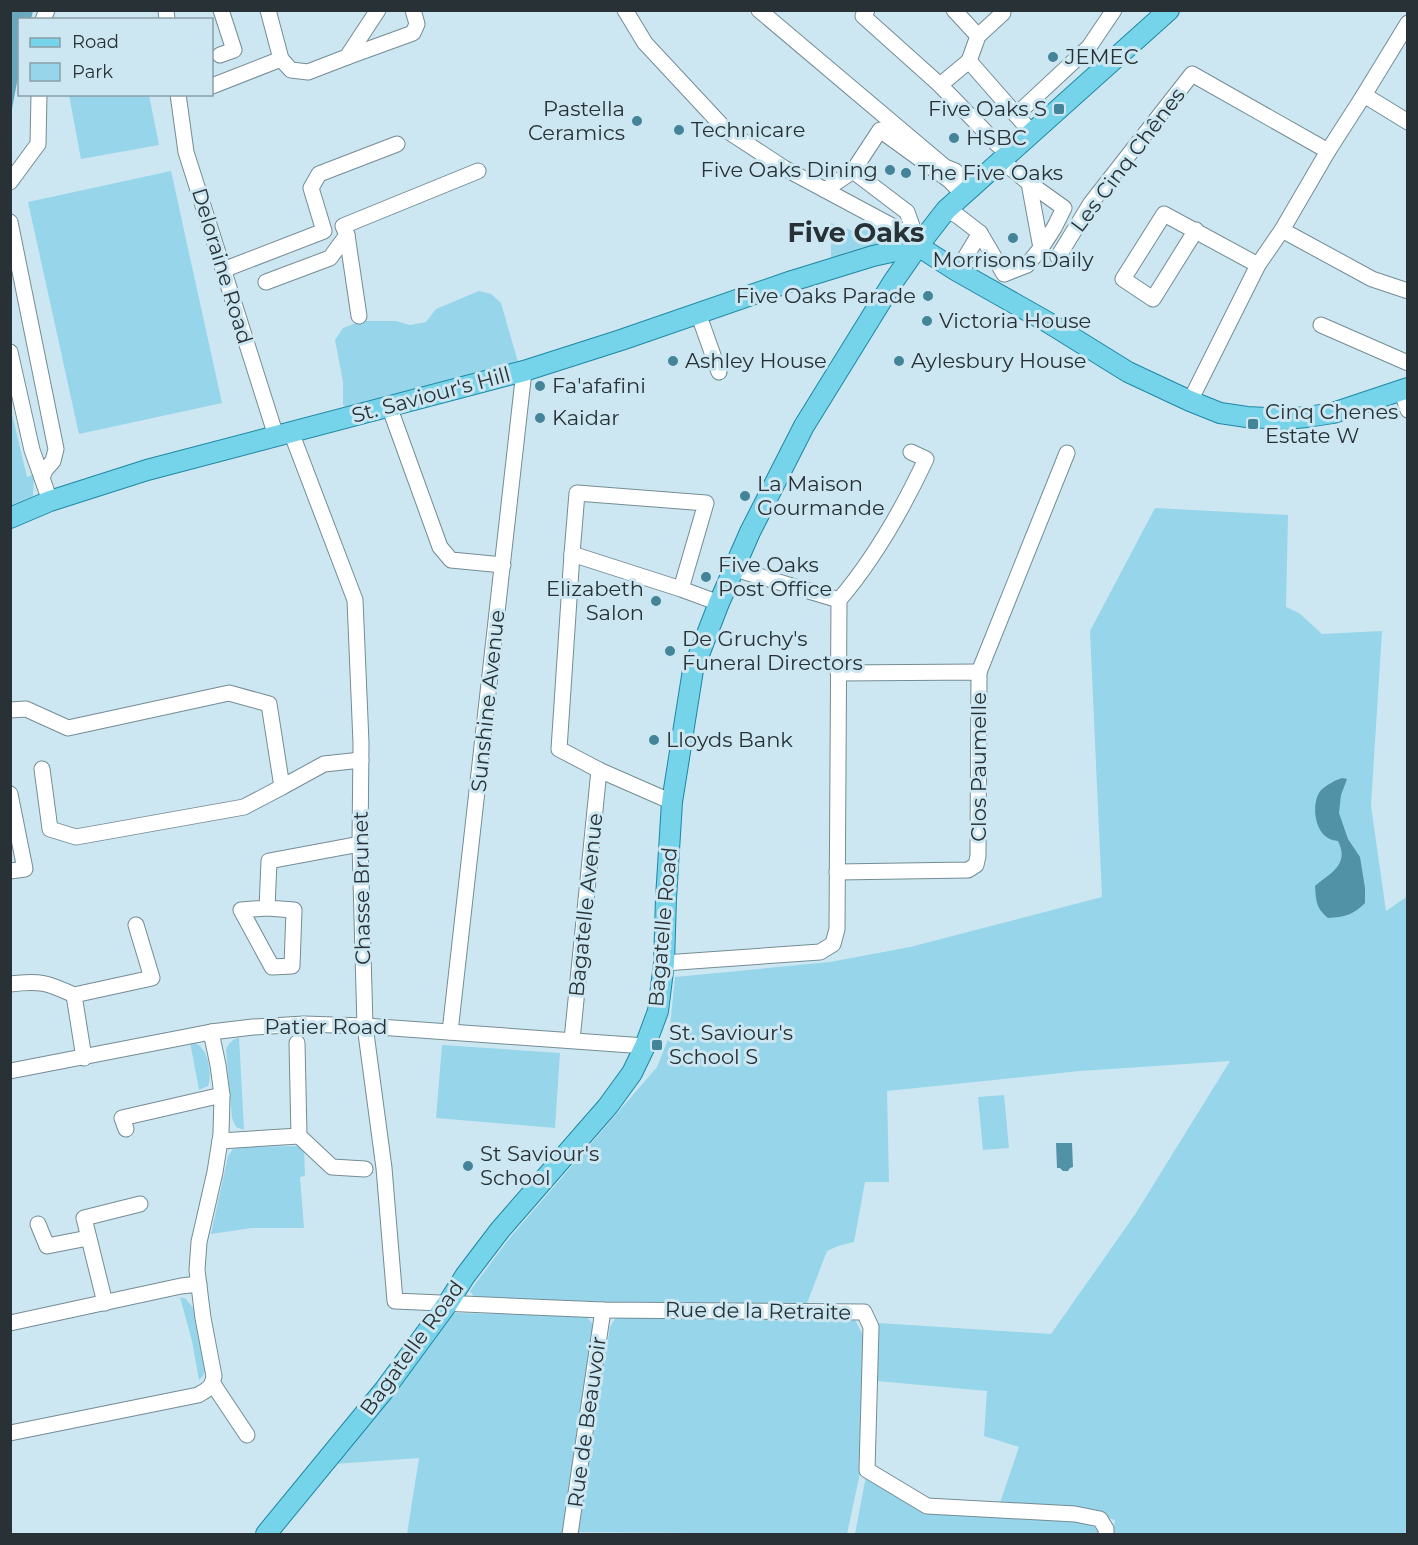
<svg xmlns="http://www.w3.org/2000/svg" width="1418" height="1545" viewBox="0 0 1418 1545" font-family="Montserrat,sans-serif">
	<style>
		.green { fill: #97d5ea }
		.forest { fill: #68a9be }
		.water { fill: #5292a7 }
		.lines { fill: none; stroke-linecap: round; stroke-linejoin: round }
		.minor-casing { stroke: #748c95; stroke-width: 17 }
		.major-casing { stroke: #1e87a2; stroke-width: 22 }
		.minor { stroke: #fff; stroke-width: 15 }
		.major { stroke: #75d3ea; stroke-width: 20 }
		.poi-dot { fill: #448498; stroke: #cce7f1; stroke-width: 2 }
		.labels { text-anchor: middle; stroke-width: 6; stroke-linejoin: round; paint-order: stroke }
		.poi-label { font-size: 21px; fill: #283236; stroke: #cce7f1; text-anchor: start }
		.street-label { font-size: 21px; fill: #283236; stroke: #cce7f1 }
		.district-label { font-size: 27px; font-weight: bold; fill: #283236; stroke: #cce7f1 }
	</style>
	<rect width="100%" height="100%" fill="#cce7f1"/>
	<g class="green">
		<path d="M69,95H149L159,145L81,159Z"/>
		<path d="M171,171L222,403L79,434L28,202Z"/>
		<path d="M866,215L892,229L896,238L831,259V223L857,232Z"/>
		<path d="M479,291L491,294L501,303L518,362L349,409L343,405V382L335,340L343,328L361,321H396L410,325L426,322L436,309Z"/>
		<path d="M10,406L27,477L34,474L33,496L11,507Z"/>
		<path d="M1155,508L1288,515L1286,607L1299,613L1322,634L1382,631L1371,806L1386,911L1408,896L1407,1534H1113L1115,1520L1085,1510L999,1506L1019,1447L984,1436L987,1391L877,1381L878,1323L1051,1334L1136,1213L1230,1061L1080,1071L887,1091L889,1182H865L854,1242L838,1246L827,1251L806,1306L476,1299L470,1291L508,1240L657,1067L669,1037L675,977L830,962L910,947L1102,897L1090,631Z"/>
		<path d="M239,1037L244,1130L236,1127L232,1118L226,1050C228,1043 233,1040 239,1037Z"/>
		<path d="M190,1042C196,1043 200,1045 203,1050C209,1058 212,1077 208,1086L199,1090Z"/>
		<path d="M442,1045L560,1053L555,1128L436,1118Z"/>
		<path d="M1004,1095L1009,1148L983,1150L978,1097Z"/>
		<path d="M304,1146L305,1176L300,1177L304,1228H252L211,1234L228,1156L233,1149L243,1147Z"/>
		<path d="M180,1297L186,1299L194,1309L205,1370L203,1376L199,1380L192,1341Z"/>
		<path d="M456,1313L586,1316L597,1329L566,1534H407L419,1458L334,1464L445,1318Z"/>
		<path d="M616,1317L855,1320L863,1335L860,1473L847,1534L578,1532L610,1327Z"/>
		<path d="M866,1476L928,1511L1050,1518L1099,1525L1100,1534H855Z"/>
	</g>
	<path class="forest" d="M11,10L33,11L31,19L20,20L19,72L11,114Z"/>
	<g class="water">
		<path d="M1342,778L1347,779L1341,795L1339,813L1348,839L1360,857L1365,888V903C1353,915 1345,917 1328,918C1316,908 1316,901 1315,886C1330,873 1350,865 1338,841C1334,840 1331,840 1328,838C1314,830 1311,802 1321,790C1327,785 1335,780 1342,778Z"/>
		<path d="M1056,1143H1072L1073,1167L1070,1168L1068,1171H1063L1060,1168H1057Z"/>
	</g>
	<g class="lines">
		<defs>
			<g id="minor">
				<path d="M166,10L167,20"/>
				<path d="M268,10L281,59L291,70L308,72L347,57L378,10"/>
				<path d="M625,10L645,43L726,130L784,168L909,235L918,246"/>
				<path d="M759,10L945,167L955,171L973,186"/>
				<path d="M867,10L863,16L940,85"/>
				<path d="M954,10L978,36"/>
				<path d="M43,20L47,10"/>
				<path d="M220,55L234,50L221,10"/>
				<path d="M347,57L413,33L417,24L413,10"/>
				<path d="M969,61L978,36L1003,13L1000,10"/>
				<path d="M212,86L281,59"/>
				<path d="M178,94L186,152L276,436"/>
				<path d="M1364,95L1408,23"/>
				<path d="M1016,115L1089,47L1114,10"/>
				<path d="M1010,153L998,145L940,85L969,61L1032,133"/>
				<path d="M10,182L38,144L39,94"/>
				<path d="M1029,183L1064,208L1054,228L1041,248"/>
				<path d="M825,190L853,171"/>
				<path d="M946,210L958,216L980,233L957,271"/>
				<path d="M10,222L56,449L53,461L45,470L42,478L50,501"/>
				<path d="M1196,230L1153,299L1123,279L1164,214L1258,265"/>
				<path d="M1282,230L1372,279L1408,291"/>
				<path d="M980,233L1004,274L1027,265L1041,248L1029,183L1001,160"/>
				<path d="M909,235L912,226L907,212L853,171L880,130L949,180L963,194"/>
				<path d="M1058,257L1091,203L1192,74L1328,151"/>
				<path d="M223,270L324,231L311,188L319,174L397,144"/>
				<path d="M266,282L330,258L347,235"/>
				<path d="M698,313L719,372"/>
				<path d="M359,316L347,235L343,226L478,171"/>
				<path d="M1321,325L1408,363"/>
				<path d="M10,352L32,450L42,478"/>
				<path d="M1401,390L1408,410"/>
				<path d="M1190,401L1258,265L1282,230L1328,151L1364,95L1408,122"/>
				<path d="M389,406L440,547L451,560L503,565"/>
				<path d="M291,432L355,600L361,743L360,844L365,1026L384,1168L395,1301L603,1310L864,1312L871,1327L867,1470L927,1506L1075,1514L1100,1519L1106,1529V1534"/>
				<path d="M572,554L559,749L599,770L672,802"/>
				<path d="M681,589L706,503L577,493L572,554L681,589L719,603"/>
				<path d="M839,600C875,558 903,508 926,459L911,452"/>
				<path d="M979,672L1067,453"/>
				<path d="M10,710L26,709L68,728L229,693L269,704L282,787L324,764L361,760"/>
				<path d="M42,769L50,829L76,837L244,807L282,787"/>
				<path d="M10,794L25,869L10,871"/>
				<path d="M837,872L968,870L976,865L978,856L979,672L838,673"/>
				<path d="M267,908L294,910L292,966L272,967L241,910L267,908L269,861L360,844"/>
				<path d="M664,963L820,952L833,944L837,929L839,600L735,569"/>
				<path d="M10,984C40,980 48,983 74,995"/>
				<path d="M450,1032L524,371"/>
				<path d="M572,1040L599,770"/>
				<path d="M297,1043L299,1136"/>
				<path d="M84,1058L74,995L152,978L136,925"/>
				<path d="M10,1071L211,1032L253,1027L304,1024L365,1026L645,1046"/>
				<path d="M126,1129L122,1118L222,1095"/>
				<path d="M220,1141L299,1136L332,1167L365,1169"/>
				<path d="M38,1224L47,1246L88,1238"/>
				<path d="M105,1303L84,1218L140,1204"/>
				<path d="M10,1323L181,1286L199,1284"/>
				<path d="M213,1384L247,1435"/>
				<path d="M10,1433L198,1395C208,1389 212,1388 214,1376L203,1318L197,1270L199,1242L215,1172L221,1134L222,1095L218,1065L211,1032"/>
				<path d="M570,1534L603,1310"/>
			</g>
			<g id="major">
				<path d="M918,246L957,271L1049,323L1128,372L1190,401L1220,413L1247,417L1285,419L1307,417L1333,413L1408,388"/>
				<path d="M10,518L50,501L147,470L524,371L621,340L792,281L873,256L918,246"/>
				<path d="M266,1534L385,1389L448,1303L465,1276L500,1230L608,1106L632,1073L645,1046L658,1011L664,963L666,898L672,802L693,670L719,603L750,532L804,426L893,282L918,246L946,210L1169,10"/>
			</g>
		</defs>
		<use href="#minor" class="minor-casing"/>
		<use href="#major" class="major-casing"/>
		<use href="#minor" class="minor"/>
		<use href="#major" class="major"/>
	</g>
	<g class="poi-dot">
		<circle cx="1053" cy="57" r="6"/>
		<rect x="1053" y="103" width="12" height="12" rx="3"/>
		<circle cx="637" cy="121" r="6"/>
		<circle cx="679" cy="130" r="6"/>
		<circle cx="954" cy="138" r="6"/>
		<circle cx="890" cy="170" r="6"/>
		<circle cx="906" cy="173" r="6"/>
		<circle cx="1013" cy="238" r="6"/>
		<circle cx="928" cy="296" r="6"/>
		<circle cx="927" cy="321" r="6"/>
		<circle cx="673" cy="361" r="6"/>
		<circle cx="899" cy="361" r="6"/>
		<circle cx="540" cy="386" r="6"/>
		<circle cx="540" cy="418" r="6"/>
		<rect x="1247" y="418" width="12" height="12" rx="3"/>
		<circle cx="745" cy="496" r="6"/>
		<circle cx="706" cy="577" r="6"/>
		<circle cx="656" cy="601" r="6"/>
		<circle cx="670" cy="651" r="6"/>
		<circle cx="654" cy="740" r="6"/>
		<rect x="651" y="1039" width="12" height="12" rx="3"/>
		<circle cx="468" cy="1166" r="6"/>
	</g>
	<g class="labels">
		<g class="poi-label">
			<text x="1065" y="64">JEMEC</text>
			<text x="625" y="116" text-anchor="end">Pastella<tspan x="625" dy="24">Ceramics</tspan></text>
			<text x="1047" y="116" text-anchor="end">Five Oaks S</text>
			<text x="691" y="137">Technicare</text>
			<text x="966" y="145">HSBC</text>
			<text x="878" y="177" text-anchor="end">Five Oaks Dining</text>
			<text x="918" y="180">The Five Oaks</text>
			<text x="1013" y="267" text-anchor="middle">Morrisons Daily</text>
			<text x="916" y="303" text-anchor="end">Five Oaks Parade</text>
			<text x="939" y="328">Victoria House</text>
			<text x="685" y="368">Ashley House</text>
			<text x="911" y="368">Aylesbury House</text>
			<text x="552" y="393">Fa'afafini</text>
			<text x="1265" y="419">Cinq Chenes<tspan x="1265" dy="24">Estate W</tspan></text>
			<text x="552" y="425">Kaidar</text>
			<text x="757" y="491">La Maison<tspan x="757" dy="24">Gourmande</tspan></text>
			<text x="718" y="572">Five Oaks<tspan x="718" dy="24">Post Office</tspan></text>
			<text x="644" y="596" text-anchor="end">Elizabeth<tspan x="644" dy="24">Salon</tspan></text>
			<text x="682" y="646">De Gruchy's<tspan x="682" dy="24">Funeral Directors</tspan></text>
			<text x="666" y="747">Lloyds Bank</text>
			<text x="669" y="1040">St. Saviour's<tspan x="669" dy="24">School S</tspan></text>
			<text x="480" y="1161">St Saviour's<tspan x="480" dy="24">School</tspan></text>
		</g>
		<g class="street-label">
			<text transform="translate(1128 160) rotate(-53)" y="7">Les Cinq Chênes</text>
			<text transform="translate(222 266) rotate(73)" y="7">Deloraine Road</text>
			<text transform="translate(431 395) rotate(-15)" y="7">St. Saviour's Hill</text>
			<text transform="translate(488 701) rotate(-84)" y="7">Sunshine Avenue</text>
			<text transform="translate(979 767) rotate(-90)" y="7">Clos Paumelle</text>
			<text transform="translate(362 888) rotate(-91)" y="7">Chasse Brunet</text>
			<text transform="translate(586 905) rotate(-84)" y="7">Bagatelle Avenue</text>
			<text transform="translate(663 927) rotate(-85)" y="7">Bagatelle Road</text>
			<text x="326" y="1034">Patier Road</text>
			<text transform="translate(758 1311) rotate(1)" y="7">Rue de la Retraite</text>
			<text transform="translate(412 1348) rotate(-54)" y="7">Bagatelle Road</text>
			<text transform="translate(587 1422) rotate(-82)" y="7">Rue de Beauvoir</text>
		</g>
		<g class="district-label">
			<text x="856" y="242">Five Oaks</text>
		</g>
	</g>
	<rect width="1418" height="1545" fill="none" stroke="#283236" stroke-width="24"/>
	<rect x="18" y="18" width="195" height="78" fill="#cce7f1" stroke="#8a9fa6" stroke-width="1.5"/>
	<rect x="30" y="38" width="30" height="9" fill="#75d3ea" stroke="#8a9fa6" stroke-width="1.5"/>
	<text x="72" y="48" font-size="18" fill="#283236">Road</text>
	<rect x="30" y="63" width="30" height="18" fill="#97d5ea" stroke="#8a9fa6" stroke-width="1.5"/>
	<text x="72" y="78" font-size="18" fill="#283236">Park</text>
</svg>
